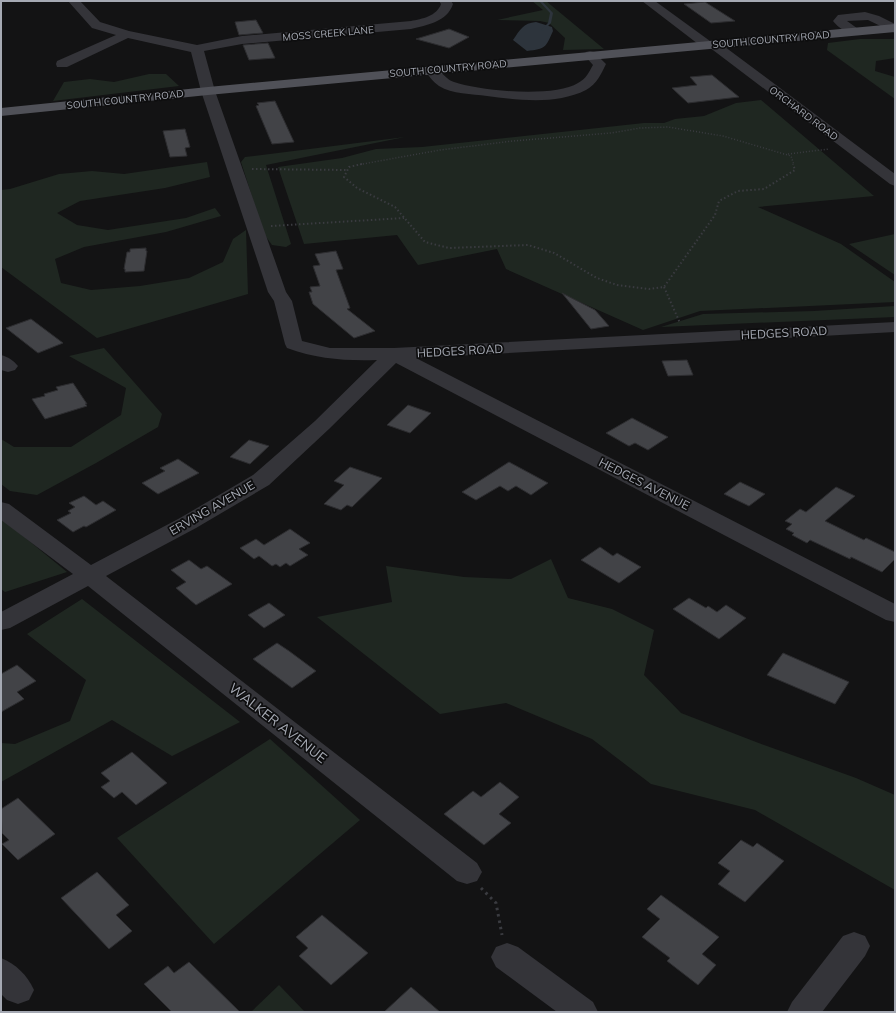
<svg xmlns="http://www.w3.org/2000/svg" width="896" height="1013" viewBox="0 0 896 1013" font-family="Mulish,sans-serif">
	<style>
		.green { fill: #1f2721 }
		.water { fill: #2d343c }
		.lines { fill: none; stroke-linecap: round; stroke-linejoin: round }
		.stream { fill: #2d343c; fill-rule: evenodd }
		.building { fill: #424347; stroke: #2d2d30 }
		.path-far2 { stroke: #3a3b40; stroke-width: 1.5; stroke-dasharray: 1 2; stroke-linecap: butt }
		.path-far1 { stroke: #3a3b40; stroke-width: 2; stroke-dasharray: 1.5 2.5; stroke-linecap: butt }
		.path { stroke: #3a3b40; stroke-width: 3; stroke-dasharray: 2.5 4; stroke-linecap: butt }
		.minor { fill: #343439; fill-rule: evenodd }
		.major { fill: #505158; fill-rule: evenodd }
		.labels { text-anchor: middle; stroke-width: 3.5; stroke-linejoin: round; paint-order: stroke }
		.far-street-label { font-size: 10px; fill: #a5a9b3; stroke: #0e0e0f }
		.street-label { font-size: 12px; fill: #a5a9b3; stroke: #0e0e0f }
		.near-street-label { font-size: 14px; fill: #a5a9b3; stroke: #0e0e0f }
	</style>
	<rect width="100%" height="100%" fill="#131314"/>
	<g class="green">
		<path d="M532,1H546L604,49L563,50L565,38L549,23L540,21L497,20L543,10Z"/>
		<path d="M860,39H895V58L876,61L875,71L895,77V99L827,50L828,43Z"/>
		<path d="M149,74H166L179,86L53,101L64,82L90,79L114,82Z"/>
		<path d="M761,100L874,196L758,207L841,244L895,282V302L700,311L643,330L506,269L497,249L418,265L397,235L304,244L278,167L342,158L376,149L422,147L644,123H664L675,119L704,116L736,103Z"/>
		<path d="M405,137L266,165L291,244L286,247L272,245L264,234L241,162L245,157Z"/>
		<path d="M207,162L210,177L165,188L80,201L57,213L77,225L108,230L186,218L215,208L221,216L166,232L84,247L55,259L61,283L91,290L140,286L189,278L223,262L233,239L246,230L248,294L97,338L1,267V190L10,189L59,174L92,171L124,174Z"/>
		<path d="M895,234V275L849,244Z"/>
		<path d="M895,306V317L661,327L703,314L814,311Z"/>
		<path d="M104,348L162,414L158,427L96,463L37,495L10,491L1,484V439L14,447H71L121,415L126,388L69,356Z"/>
		<path d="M1,518L67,572L5,592L1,589Z"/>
		<path d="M551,559L568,598L612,609L654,630L644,675L681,713L756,742L856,778L895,795V890L755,810L651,784L592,739L506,703L440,714L317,617L392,602L386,566L464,577L511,579Z"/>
		<path d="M82,599L240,722L172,756L112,720L1,782V743L15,744L70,721L86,680L27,634Z"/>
		<path d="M270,739L360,820L214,944L117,838Z"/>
		<path d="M279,985L305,1012H251Z"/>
	</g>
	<path class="water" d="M536,22L552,27L553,31C546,47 546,49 527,51L513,40C520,30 523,23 536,22Z"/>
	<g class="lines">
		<path class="stream" d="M539,1H542L553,13L551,23L543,31L541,30L548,23L550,13Z"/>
	</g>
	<g class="building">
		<path d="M705,2L735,21L711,23L684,4Z"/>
		<path d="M256,20L263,33L239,35L235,22Z"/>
		<path d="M449,29L469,37L449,48L416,39Z"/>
		<path d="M268,43L275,58L249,60L243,45Z"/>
		<path d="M712,75L739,97L688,103L672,88L697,85L690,77Z"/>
		<path d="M275,101L294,142L272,144L256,106L259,105L257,103Z"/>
		<path d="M185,129L190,147L185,148L187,156L170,157L163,131Z"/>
		<path d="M146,248V251H147L144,271L125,272V269H124L127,252H130V249Z"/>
		<path d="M336,251L343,269L336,270L350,308L347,309L375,331L354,338L313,304L309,292H312L310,287L320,286L313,266L320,265L315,254Z"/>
		<path d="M562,293L595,310L609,326L591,329Z"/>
		<path d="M31,319L63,343L38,353L6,328Z"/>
		<path d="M687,360L693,375L668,376L662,361Z"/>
		<path d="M73,383L87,404H85L87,406L45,419L32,399L45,396L44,394L58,390L56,387Z"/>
		<path d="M408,405L431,413L410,433L387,425Z"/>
		<path d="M632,418L668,437L648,450L635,443L629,446L606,433Z"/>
		<path d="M249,440L269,446L250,464L230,457Z"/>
		<path d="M178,459L199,473L158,494L142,483L165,471L160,468Z"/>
		<path d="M509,462L548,483L531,495L516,486L508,491L500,486L476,500L462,492Z"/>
		<path d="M350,467L382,478L352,507L347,505L341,510L324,504L344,485L334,481Z"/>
		<path d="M740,482L765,494L749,506L724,494Z"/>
		<path d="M836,487L855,496L825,521L864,540L866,538L895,552V559L882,572L851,557L850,559L810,540L807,543L792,535L794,533L786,529L792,524L785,521L800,509L806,512Z"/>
		<path d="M84,496L96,505L103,501L116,510L86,527L84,526L73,532L57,520L71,513L68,511L75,507L69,503Z"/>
		<path d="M290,529L310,543L299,549L308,555L290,566L286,563L280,567L276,564L272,566L259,556L254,559L240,548L256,539L264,545Z"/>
		<path d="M600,547L613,556L617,553L641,567L619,583L581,560Z"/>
		<path d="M189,560L201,569L207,566L232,584L196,605L176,588L186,582L171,570Z"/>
		<path d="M689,598L706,608L708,606L717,612L726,605L746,618L719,639L673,609Z"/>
		<path d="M269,603L285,615L264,628L248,615Z"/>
		<path d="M277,643L289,651L316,671L292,688L253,659Z"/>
		<path d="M783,653L849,682L835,704L767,675Z"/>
		<path d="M17,665L36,681L17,692L24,699L1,712V674Z"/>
		<path d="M132,752L167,783L136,805L122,792L114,798L101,787L110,781L101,773Z"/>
		<path d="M500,782L519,797L499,814L511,823L484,845L444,814L473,791L481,797Z"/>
		<path d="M18,798L55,834L18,860L2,844L9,840L2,833L1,809Z"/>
		<path d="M741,840L753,847L757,843L784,861L745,902L718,884L730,871L718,863Z"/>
		<path d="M97,872L129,905L116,915L132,931L109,949L61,898Z"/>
		<path d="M661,895L719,937L702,954L716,965L698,985L667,961L670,958L642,937L660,919L647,909Z"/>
		<path d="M322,915L368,953L331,985L299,956L308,948L296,937Z"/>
		<path d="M189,962L240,1012H172L144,984L168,966L174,973Z"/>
		<path d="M411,987L440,1012H384Z"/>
	</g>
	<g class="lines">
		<g class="path-far2">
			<path d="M788,154L829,149"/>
			<path d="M357,165L440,150L513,141L611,133L640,128L668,127L723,136L791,156L794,165"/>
		</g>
		<g class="path-far1">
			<path d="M362,164L349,167L344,177L357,188L395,207L425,242L449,248L528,245L554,253L597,278L617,285L649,289L664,287L715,215L719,201L738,191L764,189L795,170L793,164"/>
			<path d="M252,169L347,170"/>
			<path d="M271,226L404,218"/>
			<path d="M664,287L680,323"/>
		</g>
		<path class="path" d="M481,888L496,903L502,935"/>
		<g class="minor">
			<path d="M68,1H80L100,22L129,31L197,45L242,36L411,21C422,19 437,16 441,4L439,1H451L453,4C447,22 427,25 411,29L242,44L204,51L215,91L286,292L292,301L302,341L330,348H394L895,322V332L416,358L895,604V622L886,620L396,363L329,429L269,485L196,528L106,576L477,863L482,872L477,881L467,884L457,881L88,586L10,628L1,630V612L73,574L1,520V502L9,504L91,565L180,518L253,475L315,421L377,360C346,361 317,359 287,348L285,344L274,301L268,292L201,91L191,52L128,38L67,67H57L56,64L57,61L116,35L92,28Z"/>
			<path d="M642,1H655L710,41H717L895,174V186L890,184L709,47H702Z"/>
			<path d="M865,12L879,16L895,24V33L868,20L847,21L861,31L859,34C851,36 838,28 833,21L838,15Z"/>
			<path d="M590,51L594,52L606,64C601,74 597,84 586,90C556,105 519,100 487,96C472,94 452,94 439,86C433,82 428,75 425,70L426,67C439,64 443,79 454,82C480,91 554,98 578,83C586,79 589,72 593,65L584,55L586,52Z"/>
			<path d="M1,355C8,357 13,360 18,366L15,370L8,372L1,370Z"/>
			<path d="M854,932L865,936L870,946L865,956L822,1012H787L792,1002L843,936Z"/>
			<path d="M507,943L518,947L593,1002L598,1012H557L496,967L491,957L496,947Z"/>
			<path d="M1,958C16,964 27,975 34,990L29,1000L18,1004L7,1000L1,994Z"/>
		</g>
		<path class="major" d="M895,24V32L208,95L1,116V108L208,87Z"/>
	</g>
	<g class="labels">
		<g class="far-street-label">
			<text transform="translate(328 33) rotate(-5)" y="4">MOSS CREEK LANE</text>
			<text transform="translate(771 39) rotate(-5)" y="4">SOUTH COUNTRY ROAD</text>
			<text transform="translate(448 68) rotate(-5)" y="4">SOUTH COUNTRY ROAD</text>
			<text transform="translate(125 99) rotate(-6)" y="4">SOUTH COUNTRY ROAD</text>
			<text transform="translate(804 113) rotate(37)" y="4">ORCHARD ROAD</text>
		</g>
		<g class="street-label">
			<text transform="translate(784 333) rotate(-3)" y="4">HEDGES ROAD</text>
			<text transform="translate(460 351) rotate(-3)" y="4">HEDGES ROAD</text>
			<text transform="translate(644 484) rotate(27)" y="4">HEDGES AVENUE</text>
			<text transform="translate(212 508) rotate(-30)" y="4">ERVING AVENUE</text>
		</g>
		<g class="near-street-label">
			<text transform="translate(278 723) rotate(38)" y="5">WALKER AVENUE</text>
		</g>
	</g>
	<rect width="896" height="1013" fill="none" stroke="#a5a9b3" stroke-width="4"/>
</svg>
